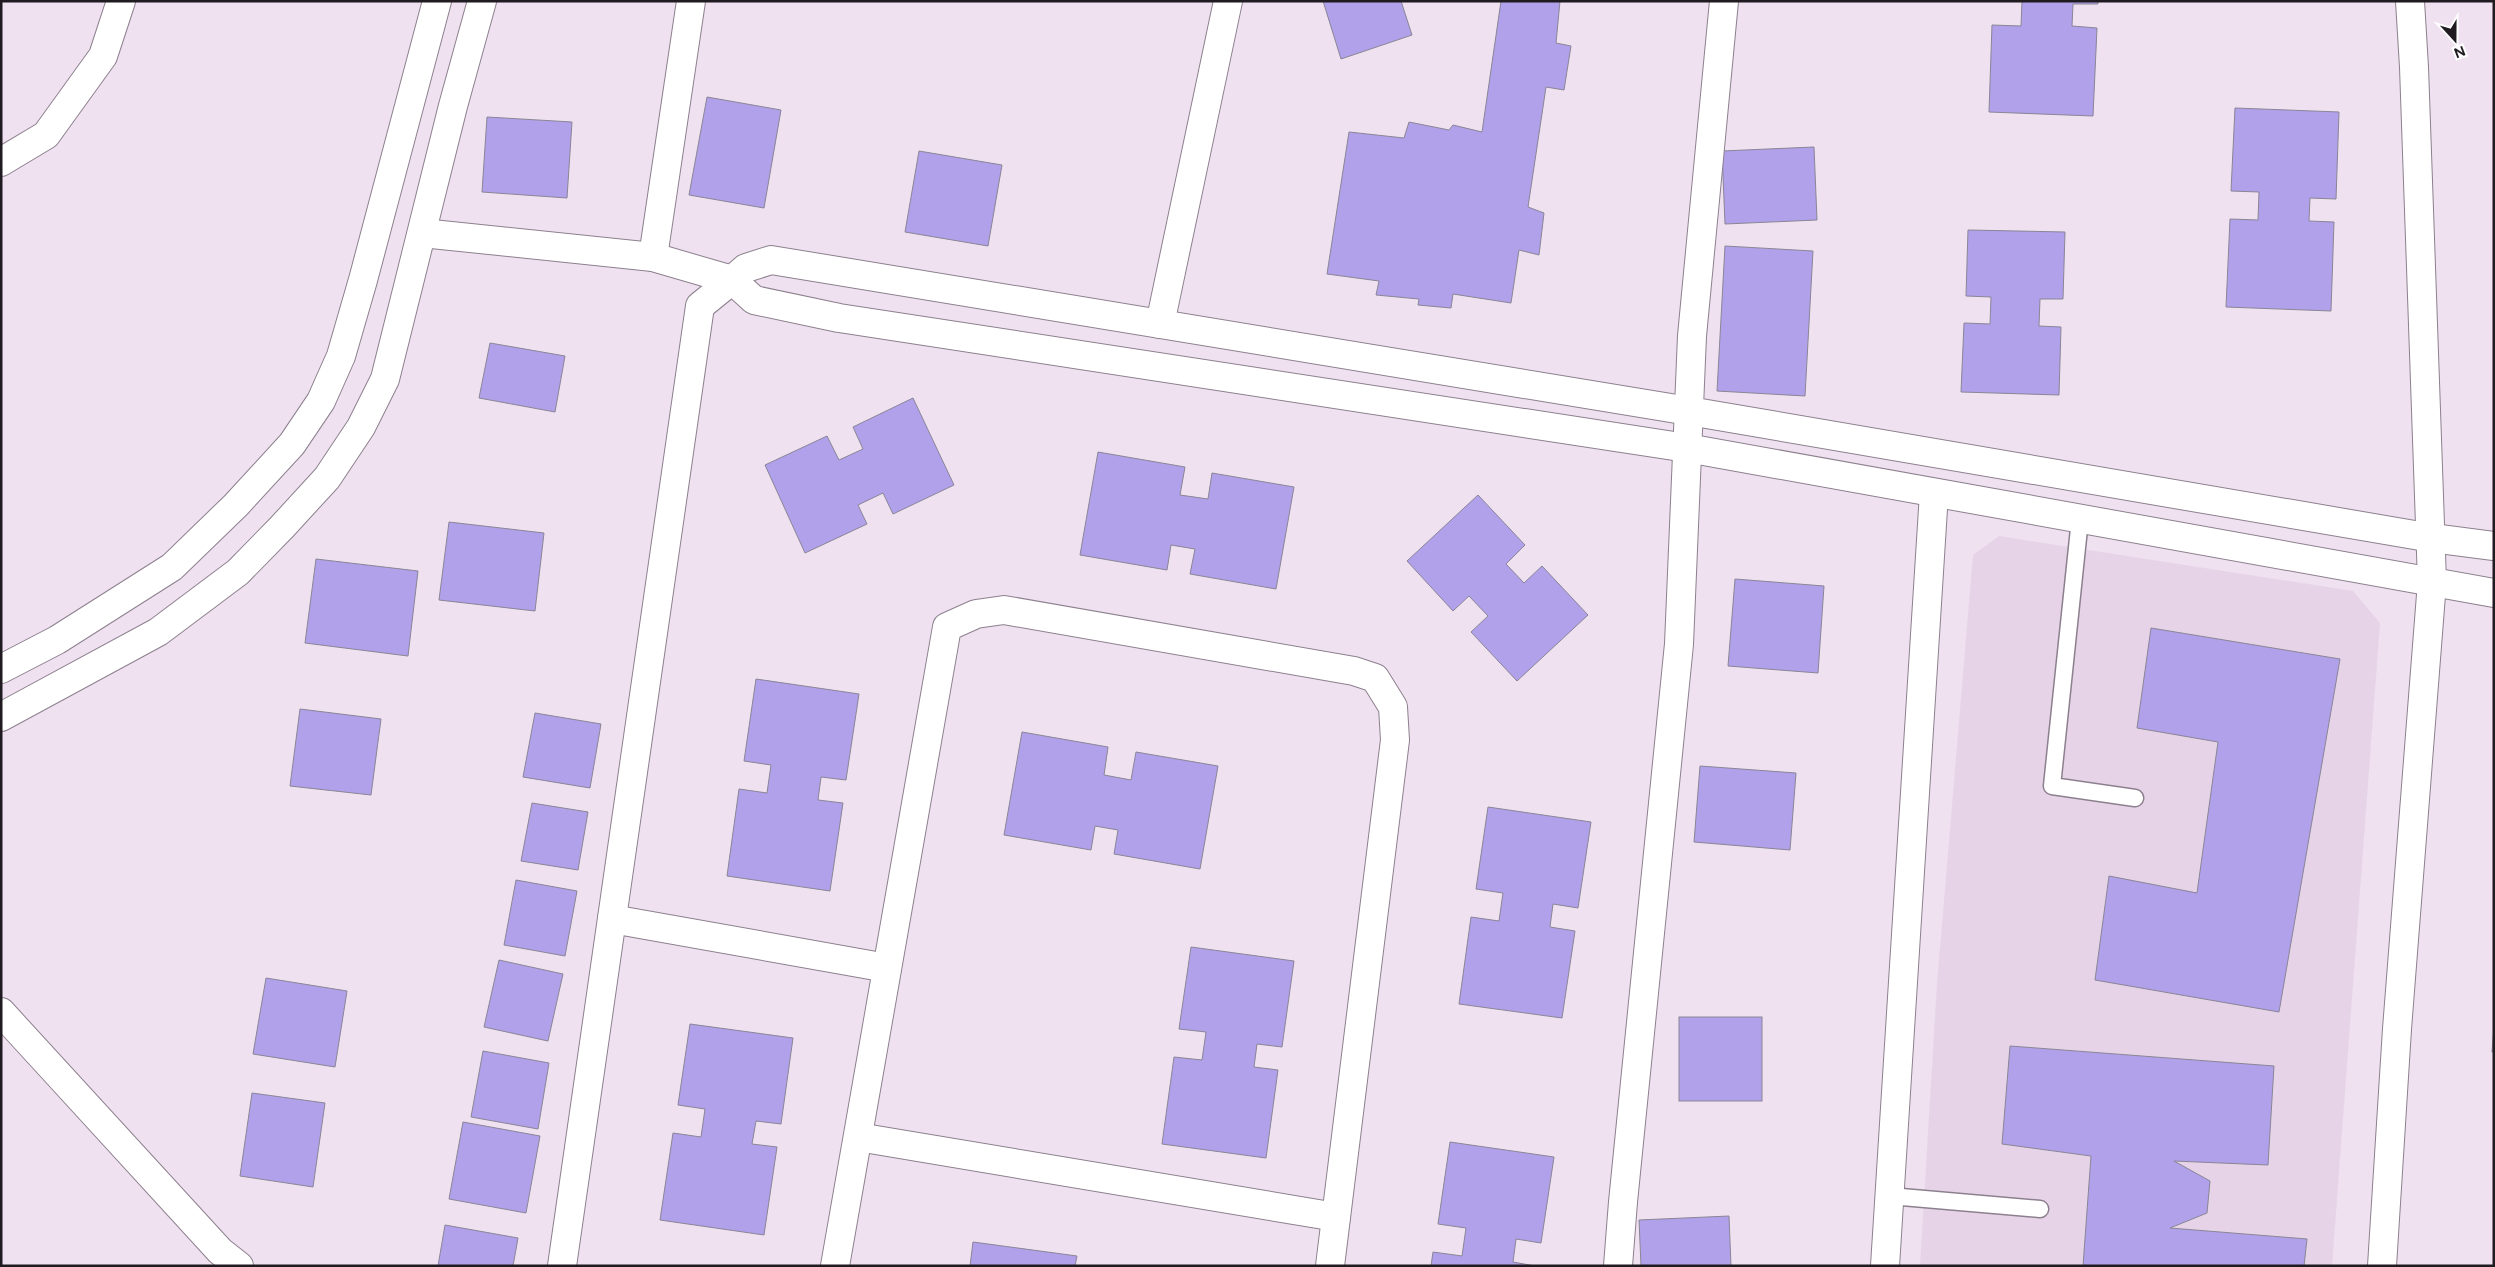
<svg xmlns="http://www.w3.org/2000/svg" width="2495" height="1267" viewBox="0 0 2495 1267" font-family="Figtree,sans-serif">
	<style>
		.built { fill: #e6d3e7 }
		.building { fill: #b1a0ea; stroke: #898696 }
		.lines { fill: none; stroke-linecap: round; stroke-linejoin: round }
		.lane-casing { stroke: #8d808e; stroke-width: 19 }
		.street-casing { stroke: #8d808e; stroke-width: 30 }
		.secondary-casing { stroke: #8d808e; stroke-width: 30 }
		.lane { stroke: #fff; stroke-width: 16 }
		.street { stroke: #fff; stroke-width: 28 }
		.secondary { stroke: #fff; stroke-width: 28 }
	</style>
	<rect width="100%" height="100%" fill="#efe1f0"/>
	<path class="built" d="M1999,536L2353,591L2380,623L2332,1266H1920L1937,984L1973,555Z"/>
	<g class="building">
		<path d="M1323,1H1401L1412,35L1341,59Z"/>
		<path d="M1501,1H1560L1556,43L1571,46L1564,90L1546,87L1528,207L1544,213L1539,255L1519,250L1511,303L1453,294L1451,308L1418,305L1419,299L1376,295L1379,281L1327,274L1349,132L1404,138L1409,122L1449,130L1453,125L1482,132Z"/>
		<path d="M2022,1H2098V4H2073L2072,26L2097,28L2093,116L1989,112L1992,25L2021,26Z"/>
		<path d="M707,97L781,110L764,208L689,195Z"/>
		<path d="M2235,108L2339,112L2336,199L2310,198L2309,221L2334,222L2331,311L2226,307L2230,219L2258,220L2259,192L2231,191Z"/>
		<path d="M487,117L572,122L567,198L482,192Z"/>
		<path d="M1814,147L1817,220L1725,224L1722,151Z"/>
		<path d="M919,151L1002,165L988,246L905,232Z"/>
		<path d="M1968,230L2065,232L2063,299H2040L2039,326L2061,327L2059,395L1961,392L1964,323L1990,324L1991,297L1966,296Z"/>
		<path d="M1725,246L1813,251L1805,396L1717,391Z"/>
		<path d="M490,343L565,356L555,412L479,398Z"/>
		<path d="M913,398L954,485L893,514L883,493L858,505L867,524L805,553L765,465L827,436L839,460L863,449L853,427Z"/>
		<path d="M1098,452L1185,467L1180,495L1208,499L1212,473L1294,487L1276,589L1190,574L1195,549L1171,545L1167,570L1080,555Z"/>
		<path d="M1478,495L1525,545L1506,564L1524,583L1542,566L1588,615L1517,681L1471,632L1488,616L1469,596L1453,611L1407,561Z"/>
		<path d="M449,522L544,533L535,611L439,600Z"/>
		<path d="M316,559L418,571L408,656L305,643Z"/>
		<path d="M1735,579L1824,586L1818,673L1728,666Z"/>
		<path d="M2151,628L2340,659L2279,1012L2095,980L2109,876L2197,893L2218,742L2137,728Z"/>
		<path d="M756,679L859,694L846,780L821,777L818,800L843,803L830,891L727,876L739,789L767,793L771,765L744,761Z"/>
		<path d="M300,709L381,719L371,795L290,786Z"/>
		<path d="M535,713L601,724L590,788L523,777Z"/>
		<path d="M1022,732L1108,747L1104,775L1131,780L1136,752L1218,766L1200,869L1114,854L1118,830L1095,826L1091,850L1004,835Z"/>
		<path d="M1700,766L1796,773L1790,850L1694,842Z"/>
		<path d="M532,803L588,812L578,870L521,861Z"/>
		<path d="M1488,807L1591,822L1578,908L1553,904L1550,927L1575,931L1562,1018L1459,1004L1471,917L1499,921L1503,893L1476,889Z"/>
		<path d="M516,880L577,891L565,956L504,945Z"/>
		<path d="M1191,947L1294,961L1282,1047L1257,1044L1254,1067L1278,1070L1266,1158L1162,1144L1174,1057L1202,1060L1206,1032L1179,1029Z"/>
		<path d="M499,960L563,974L548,1041L484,1027Z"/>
		<path d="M266,978L347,991L335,1067L253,1054Z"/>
		<rect x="1679" y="1017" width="83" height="84"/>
		<path d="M690,1024L793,1038L781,1124L756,1121L752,1144L777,1147L764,1235L660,1220L673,1133L701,1137L705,1109L678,1105Z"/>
		<path d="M2494,1027V1052H2492Z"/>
		<path d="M2010,1046L2274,1066L2268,1165L2174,1161L2210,1181L2207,1213L2170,1228L2307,1239L2304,1266H2083L2091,1156L2002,1144Z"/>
		<path d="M483,1051L549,1063L538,1129L471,1117Z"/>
		<path d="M252,1093L325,1103L313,1187L240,1176Z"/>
		<path d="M463,1122L540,1136L526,1213L449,1199Z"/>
		<path d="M1450,1142L1554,1157L1541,1243L1516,1239L1513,1262L1535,1266H1431L1433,1252L1462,1256L1466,1228L1438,1224Z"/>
		<path d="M1729,1216L1731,1266H1641L1639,1220Z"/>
		<path d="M445,1225L518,1238L513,1266H438Z"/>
		<path d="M973,1242L1077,1256L1075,1266H970Z"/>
	</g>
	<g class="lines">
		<defs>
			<g id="lane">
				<path d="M2080,519L2052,786L2135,798"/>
				<path d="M1890,1196L2040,1209"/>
			</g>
			<g id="street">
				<path d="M1,162L46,135L103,56L121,1"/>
				<path d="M422,233L653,257L732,280"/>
				<path d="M653,257L691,1"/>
				<path d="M1160,324L1228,1"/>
				<path d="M2494,546L2432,538L1689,411L771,260L746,268L732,280L754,300L839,318L1687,448L2494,593"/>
				<path d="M612,919L887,968"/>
				<path d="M1,1012L220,1251L239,1266"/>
				<path d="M858,1137L1336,1217"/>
				<path d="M562,1266L700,306L732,280"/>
				<path d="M835,1266L947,627L976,614L1004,610L1354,671L1375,678L1393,707L1395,740L1330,1266"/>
				<path d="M1618,1266L1623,1202L1679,644L1692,336L1724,1"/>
				<path d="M1885,1266L1934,493"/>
				<path d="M2382,1266L2397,1029L2432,582L2414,67L2410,1"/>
			</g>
			<g id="secondary">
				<path d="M1,669L57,640L172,567L236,505L292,444L321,401L341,356L363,280L437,1"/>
				<path d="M1,717L158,632L238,572L282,527L327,478L361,427L385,379L453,106L482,1"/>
			</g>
		</defs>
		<use href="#lane" class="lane-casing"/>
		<use href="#street" class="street-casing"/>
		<use href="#secondary" class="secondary-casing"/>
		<use href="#lane" class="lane"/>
		<use href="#street" class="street"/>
		<use href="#secondary" class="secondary"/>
	</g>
	<rect width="2495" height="1267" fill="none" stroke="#1f1b20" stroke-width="5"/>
	<g transform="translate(2455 40) rotate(159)" stroke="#ffffff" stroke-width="4" paint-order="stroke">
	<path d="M0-4L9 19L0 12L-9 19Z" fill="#1f1b20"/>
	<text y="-8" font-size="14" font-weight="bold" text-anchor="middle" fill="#1f1b20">N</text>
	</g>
</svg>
